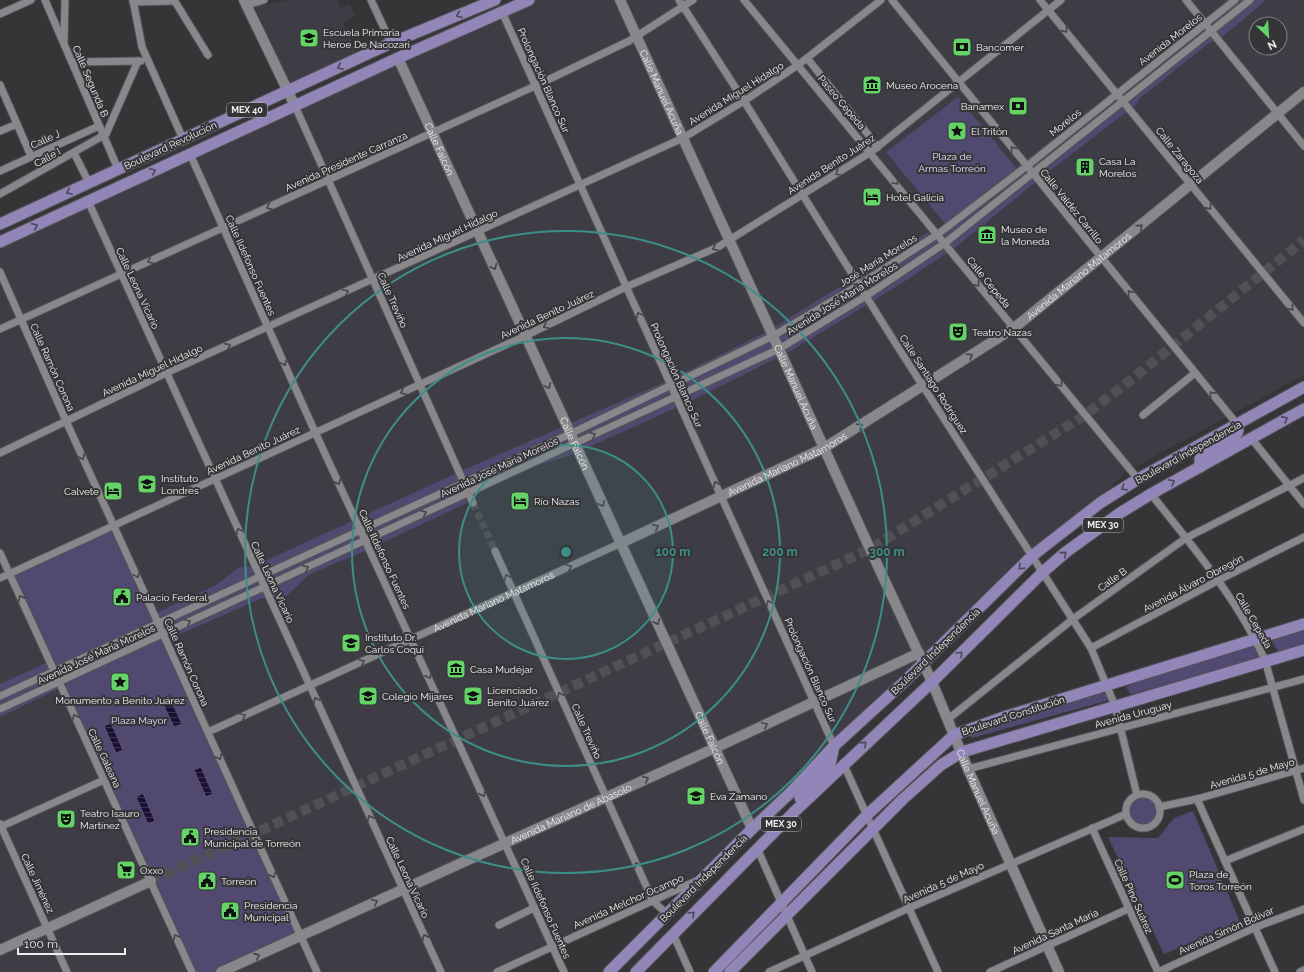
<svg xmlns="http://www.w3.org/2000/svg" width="1304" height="972" viewBox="0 0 1304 972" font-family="Raleway,sans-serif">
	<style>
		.built { fill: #3e3c45; fill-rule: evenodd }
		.green { fill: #524970 }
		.water { fill: url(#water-rules); stroke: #5a536c }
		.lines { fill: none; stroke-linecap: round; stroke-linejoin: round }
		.street-tunnel { stroke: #515154; stroke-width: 7; stroke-dasharray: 7 3.5; stroke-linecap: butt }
		.secondary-tunnel { stroke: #515154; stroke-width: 10; stroke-dasharray: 10 5; stroke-linecap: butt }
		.street-casing { stroke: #535355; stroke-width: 9 }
		.secondary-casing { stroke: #535355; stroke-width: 12 }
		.primary-casing { stroke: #535355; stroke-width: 13 }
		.street { stroke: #88888c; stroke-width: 7 }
		.secondary { stroke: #88888c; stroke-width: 10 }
		.primary { stroke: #9286b8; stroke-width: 11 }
		.oneway { stroke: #4c4958 }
		.oneway2 { stroke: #464649 }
		.ring { fill: none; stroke: #3c8e88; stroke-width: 2 }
		.labels { text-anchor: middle; stroke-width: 4; stroke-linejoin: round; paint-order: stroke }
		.shield { fill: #353538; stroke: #b6b6b9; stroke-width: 1 }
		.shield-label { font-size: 9px; font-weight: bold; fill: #eeeef0 }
		.poi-label { font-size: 10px; fill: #eeeef0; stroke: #353538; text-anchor: start }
		.street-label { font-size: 10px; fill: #eeeef0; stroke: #353538 }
		.park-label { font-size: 10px; fill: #e3defa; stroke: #353538 }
		.centre { fill: #3c8e88; stroke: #353538; stroke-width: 2 }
		.ring-label { font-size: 12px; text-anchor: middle; font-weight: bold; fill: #3c8e88; stroke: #353538; stroke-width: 4; stroke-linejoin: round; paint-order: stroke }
	</style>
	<defs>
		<pattern id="water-rules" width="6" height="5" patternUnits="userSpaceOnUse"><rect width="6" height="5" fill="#1b1134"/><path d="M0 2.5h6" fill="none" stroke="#3c3452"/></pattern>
	</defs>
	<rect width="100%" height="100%" fill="#353538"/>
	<g class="built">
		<path d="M288,0H337L341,8L350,4L355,16L343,23L356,53L289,84L255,7Z"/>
		<path d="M522,0H1304V375L1126,472L706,874L492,972H0V237ZM1256,24H1280V48H1256Z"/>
	</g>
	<g class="green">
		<path d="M1230,0H1266L1221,38L1209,43L1139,99L1137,104L1043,176L956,247L902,283L791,351L689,402L571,455L539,465L483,490L469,502L365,551L310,574L282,600L262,598L167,640L300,936L221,972H192L60,688L0,717V684L50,661L12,574L114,527L154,614L216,585L239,567L254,566L459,472L665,382L770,330L928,232L930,236L945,224L886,152L958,97L1016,168Z"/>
		<path d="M1304,630V647L1279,653L1272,642L1274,639Z"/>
		<path d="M1252,646L1255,647L1259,655L1258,659L1133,694H1130L1126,687L1145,676Z"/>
		<path d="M1103,693L1106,694L1108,699L1106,701L972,738L970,735L995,723Z"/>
		<circle cx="1143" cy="811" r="14"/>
		<path d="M1193,811L1240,922L1164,954L1108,837L1158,838L1174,818Z"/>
	</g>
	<g class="water">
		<path d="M169,696L182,724L174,727L161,700Z"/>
		<path d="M111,723L123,750L116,753L104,726Z"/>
		<path d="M201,767L213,794L206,797L194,770Z"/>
		<path d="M143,793L155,821L148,824L136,797Z"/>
	</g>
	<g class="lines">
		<path class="street-tunnel" d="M473,503L495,551"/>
		<path class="secondary-tunnel" d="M151,881L870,549L1085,415L1127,383L1304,240"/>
		<defs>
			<g id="street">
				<path d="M45,0L118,169"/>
				<path d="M133,0L142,47L183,139"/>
				<path d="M174,0L208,55"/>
				<path d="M371,0L391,43"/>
				<path d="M679,0L744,101L894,341L1091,648L1115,706L1137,795"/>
				<path d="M744,0C875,160 1007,319 1138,479"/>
				<path d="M892,0L1237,424"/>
				<path d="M1040,0L1304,323"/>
				<path d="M1186,0L1304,146"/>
				<path d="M133,2L175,1"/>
				<path d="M247,5L264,0"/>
				<path d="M502,12L834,746"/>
				<path d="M0,14L31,0"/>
				<path d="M64,42L65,0"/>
				<path d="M807,58L878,147"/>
				<path d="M72,62L141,61"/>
				<path d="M0,85L31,156"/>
				<path d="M295,106L473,503"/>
				<path d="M0,131L17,124"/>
				<path d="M74,153L89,183"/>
				<path d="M190,154L315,432L564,972"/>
				<path d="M0,171L99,126"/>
				<path d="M0,194L106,134L138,61"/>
				<path d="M88,201L441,972"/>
				<path d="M0,272L66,421L317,972"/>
				<path d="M0,329L535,86L629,41L693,0"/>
				<path d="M1143,415L1195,373"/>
				<path d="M1251,438L1304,504"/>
				<path d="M0,453L166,373L683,138L744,101L798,65L881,0"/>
				<path d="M1151,494C1193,547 1237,598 1265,660L1304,800"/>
				<path d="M495,551L653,901L667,914"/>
				<path d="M0,553L192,972"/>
				<path d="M0,578L525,336L626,287L718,247L871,152L1061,0"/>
				<path d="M1091,648L1219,580L1304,537"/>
				<path d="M0,696L570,434L773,336L859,285L938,234L1027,166L1235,0"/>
				<path d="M0,709L779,349L866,296L945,243L1250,0"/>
				<path d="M947,720L1073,619L1186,538L1304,478"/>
				<path id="s1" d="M208,732L621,543"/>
				<path d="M843,763L938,972"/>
				<path d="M968,769L1304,679"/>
				<circle cx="1143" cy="811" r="17"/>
				<path d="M1197,799L1275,972"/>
				<path d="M1159,807L1197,799L1304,768"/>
				<path d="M0,824L67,972"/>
				<path d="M0,827L104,780"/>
				<path d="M1092,828L1158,972"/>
				<path d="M757,848L812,972"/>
				<path d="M1225,861L1304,829"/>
				<path d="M499,925L534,908"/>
				<path d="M673,934L690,972"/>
				<path d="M497,972L696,881"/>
				<path d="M769,972L909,908L1126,814"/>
				<path d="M990,972L1128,909"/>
				<path d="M1158,972L1256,927L1304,909"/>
				<path d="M1300,972L1304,970"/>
			</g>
			<g id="secondary">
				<path d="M244,0L295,106"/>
				<path id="s2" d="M620,0L870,549L932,682L968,769L1059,972"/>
				<path id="s3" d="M398,58L752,829"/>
				<path id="s4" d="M621,543L824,448L1014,328L1304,92"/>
				<path d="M0,950L151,881"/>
				<path id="s5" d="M221,972L715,748L919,653"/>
			</g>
			<g id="primary">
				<path d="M0,224L391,43L495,0"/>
				<path d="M0,242L398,58L529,0"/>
				<path d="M1200,467V459L1203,456C1213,450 1244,440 1237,424"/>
				<path d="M800,798L830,764L834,746"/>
				<path d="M609,972L752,829L790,793L834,746L904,682L1032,556L1100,503L1138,479L1304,387"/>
				<path d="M636,972L793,813L932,682L1043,572L1066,552L1120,513L1151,494L1304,409"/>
				<path d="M714,972L867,815L954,735L1004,717L1304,624"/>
				<path d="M730,972L903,799L941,765L962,752L1304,650"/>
			</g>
		</defs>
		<use href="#street" class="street-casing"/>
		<use href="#secondary" class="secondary-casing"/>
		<use href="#primary" class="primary-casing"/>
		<use href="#street" class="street"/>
		<use href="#secondary" class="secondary"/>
		<use href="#primary" class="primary"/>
	</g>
	<defs><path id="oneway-chevron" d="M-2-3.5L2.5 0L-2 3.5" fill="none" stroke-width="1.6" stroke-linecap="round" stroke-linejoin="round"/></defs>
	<g class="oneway">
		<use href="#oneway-chevron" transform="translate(459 15) rotate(157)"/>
		<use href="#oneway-chevron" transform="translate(340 67) rotate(155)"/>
		<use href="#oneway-chevron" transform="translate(153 171) rotate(-25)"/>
		<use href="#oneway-chevron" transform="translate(69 192) rotate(155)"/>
		<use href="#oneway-chevron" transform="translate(35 226) rotate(-25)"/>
		<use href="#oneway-chevron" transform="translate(1285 419) rotate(-29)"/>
		<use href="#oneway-chevron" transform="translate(1172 482) rotate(-29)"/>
		<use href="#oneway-chevron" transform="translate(1124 488) rotate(148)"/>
		<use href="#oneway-chevron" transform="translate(1064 554) rotate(-40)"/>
		<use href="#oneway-chevron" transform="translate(1021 567) rotate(136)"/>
		<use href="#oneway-chevron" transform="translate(960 654) rotate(-45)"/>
		<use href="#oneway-chevron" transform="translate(864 744) rotate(-42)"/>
		<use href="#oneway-chevron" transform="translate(692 914) rotate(-46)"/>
	</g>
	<g class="oneway2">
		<use href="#oneway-chevron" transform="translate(1065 30) rotate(51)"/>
		<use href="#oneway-chevron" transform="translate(1013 149) rotate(-129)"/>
		<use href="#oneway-chevron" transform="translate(838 173) rotate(149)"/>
		<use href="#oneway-chevron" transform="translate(896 182) rotate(50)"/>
		<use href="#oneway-chevron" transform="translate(269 207) rotate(156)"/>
		<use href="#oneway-chevron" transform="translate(1209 207) rotate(51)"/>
		<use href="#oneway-chevron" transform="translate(1140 227) rotate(-40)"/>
		<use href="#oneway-chevron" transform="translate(715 248) rotate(154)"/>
		<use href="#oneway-chevron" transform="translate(150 261) rotate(156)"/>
		<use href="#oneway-chevron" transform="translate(494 267) rotate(65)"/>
		<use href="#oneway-chevron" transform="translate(977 284) rotate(51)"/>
		<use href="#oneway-chevron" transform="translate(346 292) rotate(-25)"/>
		<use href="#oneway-chevron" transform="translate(1130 293) rotate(-129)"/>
		<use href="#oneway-chevron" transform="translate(1291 308) rotate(51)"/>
		<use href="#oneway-chevron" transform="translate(639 315) rotate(-114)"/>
		<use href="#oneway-chevron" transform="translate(546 326) rotate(154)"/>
		<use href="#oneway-chevron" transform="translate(228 346) rotate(-24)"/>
		<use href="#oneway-chevron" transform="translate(970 356) rotate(-32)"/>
		<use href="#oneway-chevron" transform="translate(284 363) rotate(66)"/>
		<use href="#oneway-chevron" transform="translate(1060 384) rotate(51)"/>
		<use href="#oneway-chevron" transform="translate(548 386) rotate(65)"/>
		<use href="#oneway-chevron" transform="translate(403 392) rotate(155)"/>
		<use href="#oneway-chevron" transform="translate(1212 394) rotate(-129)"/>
		<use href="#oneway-chevron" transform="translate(860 426) rotate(-32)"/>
		<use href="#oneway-chevron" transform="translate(593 435) rotate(-24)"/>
		<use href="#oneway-chevron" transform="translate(82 457) rotate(65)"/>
		<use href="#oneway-chevron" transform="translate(338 482) rotate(65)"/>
		<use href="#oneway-chevron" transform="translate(716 484) rotate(-114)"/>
		<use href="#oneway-chevron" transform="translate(602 504) rotate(65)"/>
		<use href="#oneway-chevron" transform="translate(424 513) rotate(-25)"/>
		<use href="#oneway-chevron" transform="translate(656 527) rotate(-25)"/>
		<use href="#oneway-chevron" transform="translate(239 531) rotate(-115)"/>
		<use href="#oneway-chevron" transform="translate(569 567) rotate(-25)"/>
		<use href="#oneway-chevron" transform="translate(306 568) rotate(-25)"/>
		<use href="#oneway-chevron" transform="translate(137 575) rotate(66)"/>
		<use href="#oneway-chevron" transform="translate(507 577) rotate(-114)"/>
		<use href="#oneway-chevron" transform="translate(21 598) rotate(-115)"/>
		<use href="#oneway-chevron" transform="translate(769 603) rotate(-114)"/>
		<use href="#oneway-chevron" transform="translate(188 622) rotate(-25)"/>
		<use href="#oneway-chevron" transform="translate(657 622) rotate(65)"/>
		<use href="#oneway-chevron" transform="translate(362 662) rotate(-25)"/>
		<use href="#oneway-chevron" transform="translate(429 676) rotate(65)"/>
		<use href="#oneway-chevron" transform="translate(560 695) rotate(-114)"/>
		<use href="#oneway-chevron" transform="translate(316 700) rotate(-115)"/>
		<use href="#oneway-chevron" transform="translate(243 716) rotate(-25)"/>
		<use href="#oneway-chevron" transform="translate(75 717) rotate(-115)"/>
		<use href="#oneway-chevron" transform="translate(765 725) rotate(-25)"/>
		<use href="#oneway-chevron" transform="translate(219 757) rotate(66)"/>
		<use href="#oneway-chevron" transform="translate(646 779) rotate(-24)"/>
		<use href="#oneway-chevron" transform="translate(483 794) rotate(65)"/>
		<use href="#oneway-chevron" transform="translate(370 818) rotate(-115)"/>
		<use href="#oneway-chevron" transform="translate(637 865) rotate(-114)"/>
		<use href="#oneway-chevron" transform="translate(273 875) rotate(66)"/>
		<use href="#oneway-chevron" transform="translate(375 902) rotate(-24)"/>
		<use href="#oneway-chevron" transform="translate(176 937) rotate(-115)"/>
		<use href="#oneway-chevron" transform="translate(425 937) rotate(-115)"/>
		<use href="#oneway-chevron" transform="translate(257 956) rotate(-24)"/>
	</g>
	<circle cx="566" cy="552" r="107" fill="#3c8e88" fill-opacity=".12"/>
	<g class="ring">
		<circle cx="566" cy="552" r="107"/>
		<circle cx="566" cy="552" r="214"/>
		<circle cx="566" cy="552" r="321"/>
	</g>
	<defs>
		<symbol id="school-square" viewBox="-11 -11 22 22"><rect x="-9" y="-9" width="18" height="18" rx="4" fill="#65d467" stroke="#353538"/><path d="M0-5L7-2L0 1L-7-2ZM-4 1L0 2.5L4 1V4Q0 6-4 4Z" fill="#111"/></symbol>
		<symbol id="bank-square" viewBox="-11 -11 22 22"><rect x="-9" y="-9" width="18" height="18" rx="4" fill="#65d467" stroke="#353538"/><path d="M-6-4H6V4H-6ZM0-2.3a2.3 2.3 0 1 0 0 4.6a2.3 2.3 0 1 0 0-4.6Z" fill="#111"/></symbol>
		<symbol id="museum-square" viewBox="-11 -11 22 22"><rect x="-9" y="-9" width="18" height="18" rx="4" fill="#65d467" stroke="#353538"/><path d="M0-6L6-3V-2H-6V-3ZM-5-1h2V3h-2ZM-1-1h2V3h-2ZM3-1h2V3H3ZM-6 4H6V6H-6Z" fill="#111"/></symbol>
		<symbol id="sight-square" viewBox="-11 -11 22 22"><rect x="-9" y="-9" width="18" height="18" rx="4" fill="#65d467" stroke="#353538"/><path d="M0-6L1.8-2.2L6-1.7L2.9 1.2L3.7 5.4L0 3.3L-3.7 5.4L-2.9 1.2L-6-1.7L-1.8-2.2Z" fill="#111"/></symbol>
		<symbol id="building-square" viewBox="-11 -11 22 22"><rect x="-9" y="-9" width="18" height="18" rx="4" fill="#65d467" stroke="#353538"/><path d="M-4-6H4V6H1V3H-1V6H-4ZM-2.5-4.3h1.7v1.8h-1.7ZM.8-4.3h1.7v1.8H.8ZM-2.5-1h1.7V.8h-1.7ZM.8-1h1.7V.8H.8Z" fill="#111"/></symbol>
		<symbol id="hotel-square" viewBox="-11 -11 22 22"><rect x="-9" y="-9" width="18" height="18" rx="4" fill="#65d467" stroke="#353538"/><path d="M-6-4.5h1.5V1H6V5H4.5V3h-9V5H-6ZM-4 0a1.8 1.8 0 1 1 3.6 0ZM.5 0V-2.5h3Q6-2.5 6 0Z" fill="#111"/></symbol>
		<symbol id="theatre-square" viewBox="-11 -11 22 22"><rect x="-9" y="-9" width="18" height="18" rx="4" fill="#65d467" stroke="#353538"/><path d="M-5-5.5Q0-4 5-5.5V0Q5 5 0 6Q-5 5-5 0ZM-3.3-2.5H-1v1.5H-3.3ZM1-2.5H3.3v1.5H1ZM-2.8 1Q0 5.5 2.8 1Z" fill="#111"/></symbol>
		<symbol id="civic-square" viewBox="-11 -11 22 22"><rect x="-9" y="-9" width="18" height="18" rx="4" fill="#65d467" stroke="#353538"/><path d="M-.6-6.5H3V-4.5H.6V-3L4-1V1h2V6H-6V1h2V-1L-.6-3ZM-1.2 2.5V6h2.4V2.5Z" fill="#111"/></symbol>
		<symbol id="university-square" viewBox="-11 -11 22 22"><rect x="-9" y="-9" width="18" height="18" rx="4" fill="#65d467" stroke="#353538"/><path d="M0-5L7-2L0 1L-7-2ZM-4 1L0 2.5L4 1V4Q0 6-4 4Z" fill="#111"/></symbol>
		<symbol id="supermarket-square" viewBox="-11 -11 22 22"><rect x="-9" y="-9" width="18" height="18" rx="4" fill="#65d467" stroke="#353538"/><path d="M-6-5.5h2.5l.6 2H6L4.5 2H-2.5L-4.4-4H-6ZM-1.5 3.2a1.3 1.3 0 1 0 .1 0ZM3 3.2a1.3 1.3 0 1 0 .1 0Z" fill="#111"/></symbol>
		<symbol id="stadium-square" viewBox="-11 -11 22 22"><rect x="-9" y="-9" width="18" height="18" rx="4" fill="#65d467" stroke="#353538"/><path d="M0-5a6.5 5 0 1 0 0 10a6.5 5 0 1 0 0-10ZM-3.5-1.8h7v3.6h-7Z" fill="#111"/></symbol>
	</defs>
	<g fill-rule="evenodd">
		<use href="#school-square" x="298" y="27" width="22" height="22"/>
		<use href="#bank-square" x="951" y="36" width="22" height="22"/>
		<use href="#museum-square" x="861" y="74" width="22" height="22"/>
		<use href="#bank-square" x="1007" y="95" width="22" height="22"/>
		<use href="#sight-square" x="946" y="120" width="22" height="22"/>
		<use href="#building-square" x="1074" y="156" width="22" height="22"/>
		<use href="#hotel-square" x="861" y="186" width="22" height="22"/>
		<use href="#museum-square" x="976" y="224" width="22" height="22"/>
		<use href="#theatre-square" x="947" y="321" width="22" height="22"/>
		<use href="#school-square" x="136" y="473" width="22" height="22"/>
		<use href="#hotel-square" x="102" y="480" width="22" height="22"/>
		<use href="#hotel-square" x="509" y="490" width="22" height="22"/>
		<use href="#civic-square" x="111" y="586" width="22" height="22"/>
		<use href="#university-square" x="340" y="632" width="22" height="22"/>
		<use href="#museum-square" x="445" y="658" width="22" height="22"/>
		<use href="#sight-square" x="109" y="671" width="22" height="22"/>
		<use href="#school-square" x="357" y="685" width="22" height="22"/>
		<use href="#school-square" x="462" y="685" width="22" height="22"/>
		<use href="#school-square" x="685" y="785" width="22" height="22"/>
		<use href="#theatre-square" x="55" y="808" width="22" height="22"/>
		<use href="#civic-square" x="179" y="826" width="22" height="22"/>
		<use href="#supermarket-square" x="115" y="859" width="22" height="22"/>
		<use href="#stadium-square" x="1164" y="869" width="22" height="22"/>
		<use href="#civic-square" x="196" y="870" width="22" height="22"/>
		<use href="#civic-square" x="219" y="900" width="22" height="22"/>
	</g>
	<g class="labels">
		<g class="shield">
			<rect x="227" y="103" width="40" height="14" rx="3"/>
			<rect x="1083" y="518" width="40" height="14" rx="3"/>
			<rect x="761" y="817" width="40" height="14" rx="3"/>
		</g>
		<g class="shield-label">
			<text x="247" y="113">MEX 40</text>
			<text x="1103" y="528">MEX 30</text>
			<text x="781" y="827">MEX 30</text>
		</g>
		<g class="poi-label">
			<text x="323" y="36">Escuela Primaria<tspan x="323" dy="12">Heroe De Nacozari</tspan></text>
			<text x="976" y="51">Bancomer</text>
			<text x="886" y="89">Museo Arocena</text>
			<text x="1004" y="110" text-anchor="end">Banamex</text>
			<text x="971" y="135">El Tritón</text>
			<text x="1099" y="165">Casa La<tspan x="1099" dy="12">Morelos</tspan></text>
			<text x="886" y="201">Hotel Galicia</text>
			<text x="1001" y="233">Museo de<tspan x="1001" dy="12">la Moneda</tspan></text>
			<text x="972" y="336">Teatro Nazas</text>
			<text x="161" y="482">Instituto<tspan x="161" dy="12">Londres</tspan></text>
			<text x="99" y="495" text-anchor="end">Calvete</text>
			<text x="534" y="505">Río Nazas</text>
			<text x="136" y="601">Palacio Federal</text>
			<text x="365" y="641">Instituto Dr.<tspan x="365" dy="12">Carlos Coqui</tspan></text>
			<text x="470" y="673">Casa Mudéjar</text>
			<text x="487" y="694">Licenciado<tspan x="487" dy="12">Benito Juárez</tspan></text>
			<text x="382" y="700">Colegio Mijares</text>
			<text x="120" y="704" text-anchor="middle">Monumento a Benito Juárez</text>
			<text x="710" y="800">Eva Zamano</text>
			<text x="80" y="817">Teatro Isauro<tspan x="80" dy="12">Martínez</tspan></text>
			<text x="204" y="835">Presidencia<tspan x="204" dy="12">Municipal de Torreón</tspan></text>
			<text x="140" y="874">Oxxo</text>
			<text x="1189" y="878">Plaza de<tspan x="1189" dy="12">Toros Torreón</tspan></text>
			<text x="221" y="885">Torreón</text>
			<text x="244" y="909">Presidencia<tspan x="244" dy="12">Municipal</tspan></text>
		</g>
		<g class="street-label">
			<text transform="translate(1170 39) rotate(-38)" y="4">Avenida Morelos</text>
			<text transform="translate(544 80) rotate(66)" y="4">Prolongación Blanco Sur</text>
			<text transform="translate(91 81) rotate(67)" y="4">Calle Segunda B</text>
			<text dy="4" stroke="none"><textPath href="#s2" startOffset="101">Calle Manuel Acuña</textPath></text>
			<text transform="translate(736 93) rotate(-32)" y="4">Avenida Miguel Hidalgo</text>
			<text transform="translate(842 102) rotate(50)" y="4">Paseo Cepeda</text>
			<text transform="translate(1065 122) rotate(-39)" y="4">Morelos</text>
			<text transform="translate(45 139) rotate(-24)" y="4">Calle J</text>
			<text transform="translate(170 145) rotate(-25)" y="4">Boulevard Revolución</text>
			<text dy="4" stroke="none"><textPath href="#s3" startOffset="100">Calle Falcón</textPath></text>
			<text transform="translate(1180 155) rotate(51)" y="4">Calle Zaragoza</text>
			<text transform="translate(47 157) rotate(-29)" y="4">Calle I</text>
			<text transform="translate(346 161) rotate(-24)" y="4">Avenida Presidente Carranza</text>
			<text transform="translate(831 164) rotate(-33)" y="4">Avenida Benito Juárez</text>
			<text transform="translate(1072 206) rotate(51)" y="4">Calle Valdéz Carrillo</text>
			<text transform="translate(447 235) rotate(-25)" y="4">Avenida Miguel Hidalgo</text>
			<text transform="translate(878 260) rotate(-32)" y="4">José María Morelos</text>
			<text transform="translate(251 265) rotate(66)" y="4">Calle Ildefonso Fuentes</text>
			<text dy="4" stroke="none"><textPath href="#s4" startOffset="532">Avenida Mariano Matamoros</textPath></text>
			<text transform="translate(989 282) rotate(51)" y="4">Calle Cepeda</text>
			<text transform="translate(138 288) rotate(65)" y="4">Calle Leona Vicario</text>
			<text transform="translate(842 298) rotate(-32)" y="4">Avenida José María Morelos</text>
			<text transform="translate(393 300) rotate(66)" y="4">Calle Treviño</text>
			<text transform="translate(547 314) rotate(-25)" y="4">Avenida Benito Juárez</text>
			<text transform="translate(53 367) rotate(66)" y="4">Calle Ramón Corona</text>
			<text transform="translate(152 370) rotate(-25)" y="4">Avenida Miguel Hidalgo</text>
			<text transform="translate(677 375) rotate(66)" y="4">Prolongación Blanco Sur</text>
			<text transform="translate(934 384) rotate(57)" y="4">Calle Santiago Rodríguez</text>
			<text dy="4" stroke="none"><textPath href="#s2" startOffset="425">Calle Manuel Acuña</textPath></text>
			<text dy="4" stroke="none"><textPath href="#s3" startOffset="424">Calle Falcón</textPath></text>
			<text transform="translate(253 450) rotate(-25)" y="4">Avenida Benito Juárez</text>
			<text transform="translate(1188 452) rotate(-29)" y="4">Boulevard Independencia</text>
			<text dy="4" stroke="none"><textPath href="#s4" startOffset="184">Avenida Mariano Matamoros</textPath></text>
			<text transform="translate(499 467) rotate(-25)" y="4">Avenida José María Morelos</text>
			<text transform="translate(385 559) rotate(65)" y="4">Calle Ildefonso Fuentes</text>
			<text transform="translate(1112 579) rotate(-36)" y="4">Calle B</text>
			<text transform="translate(273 582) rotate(65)" y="4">Calle Leona Vicario</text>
			<text transform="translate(1193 583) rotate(-28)" y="4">Avenida Álvaro Obregón</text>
			<text dy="4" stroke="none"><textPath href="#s1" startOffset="314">Avenida Mariano Matamoros</textPath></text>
			<text transform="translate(1254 620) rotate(60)" y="4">Calle Cepeda</text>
			<text transform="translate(935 651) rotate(-44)" y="4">Boulevard Independencia</text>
			<text transform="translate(96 654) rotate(-25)" y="4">Avenida José María Morelos</text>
			<text transform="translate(187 662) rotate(66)" y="4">Calle Ramón Corona</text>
			<text transform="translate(811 670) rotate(66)" y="4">Prolongación Blanco Sur</text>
			<text transform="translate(1133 714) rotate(-15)" y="4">Avenida Uruguay</text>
			<text transform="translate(1013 715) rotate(-18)" y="4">Boulevard Constitución</text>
			<text transform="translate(587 731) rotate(66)" y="4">Calle Treviño</text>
			<text dy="4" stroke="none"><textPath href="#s3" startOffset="748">Calle Falcón</textPath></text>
			<text transform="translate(105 758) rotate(65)" y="4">Calle Galeana</text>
			<text transform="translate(1252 773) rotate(-16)" y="4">Avenida 5 de Mayo</text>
			<text dy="4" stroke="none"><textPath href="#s2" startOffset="869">Calle Manuel Acuña</textPath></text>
			<text dy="4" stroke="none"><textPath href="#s5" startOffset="384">Avenida Mariano de Abasolo</textPath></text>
			<text transform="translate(408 877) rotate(65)" y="4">Calle Leona Vicario</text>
			<text transform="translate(703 878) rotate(-45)" y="4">Boulevard Independencia</text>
			<text transform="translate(943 882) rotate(-24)" y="4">Avenida 5 de Mayo</text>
			<text transform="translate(38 883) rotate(65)" y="4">Calle Jiménez</text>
			<text transform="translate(1134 896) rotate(66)" y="4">Calle Pino Suárez</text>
			<text transform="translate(628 901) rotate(-24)" y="4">Avenida Melchor Ocampo</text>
			<text transform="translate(546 908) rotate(66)" y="4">Calle Ildefonso Fuentes</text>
			<text transform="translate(1226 930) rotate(-24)" y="4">Avenida Simón Bolívar</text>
			<text transform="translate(1055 931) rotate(-25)" y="4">Avenida Santa María</text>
		</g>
		<g class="park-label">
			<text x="952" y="160">Plaza de<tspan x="952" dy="12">Armas Torreón</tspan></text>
			<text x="139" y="724">Plaza Mayor</text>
		</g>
	</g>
	<circle cx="566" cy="552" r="6" class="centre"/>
	<g class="ring-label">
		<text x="673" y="556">100 m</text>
		<text x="780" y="556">200 m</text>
		<text x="887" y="556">300 m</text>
	</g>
	<g transform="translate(1268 36) rotate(155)"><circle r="19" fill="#353538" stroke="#7f7f82"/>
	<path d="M0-3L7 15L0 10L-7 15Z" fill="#65d467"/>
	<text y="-6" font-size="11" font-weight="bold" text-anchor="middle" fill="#eeeef0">N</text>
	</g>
	<path d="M18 948v6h107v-6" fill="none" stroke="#eeeef0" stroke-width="2"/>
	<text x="24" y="948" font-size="12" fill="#eeeef0" stroke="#353538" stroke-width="3" paint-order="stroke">100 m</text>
</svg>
